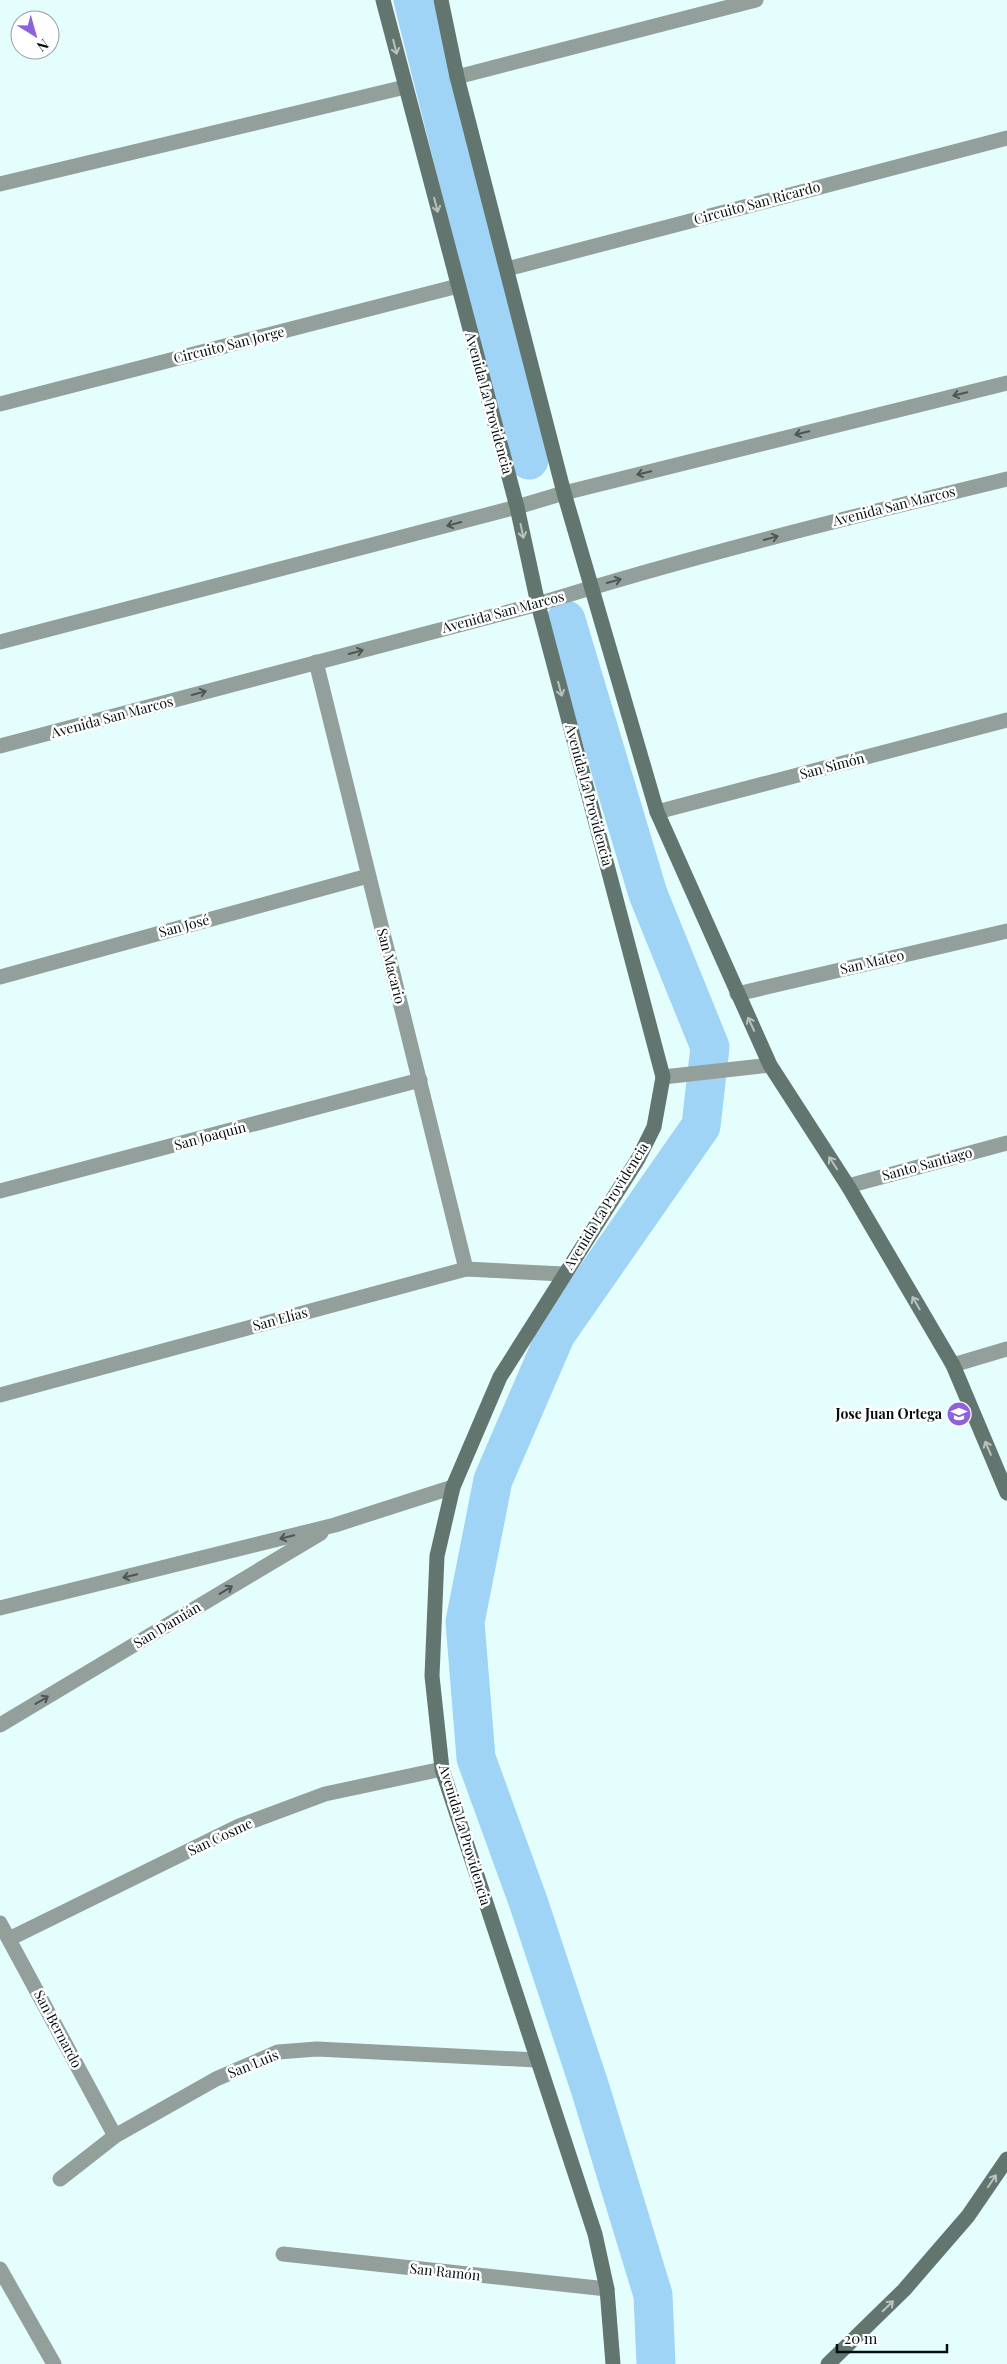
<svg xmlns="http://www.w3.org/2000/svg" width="1007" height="2364" viewBox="0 0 1007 2364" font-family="'Playfair Display',serif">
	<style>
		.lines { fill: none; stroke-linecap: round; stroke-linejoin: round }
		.canal { stroke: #a0d4f6; stroke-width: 39 }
		.lane { stroke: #939f9b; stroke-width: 15 }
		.street { stroke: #939f9b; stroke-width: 15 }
		.secondary { stroke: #63756f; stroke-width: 15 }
		.oneway { stroke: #b9c1be }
		.oneway2 { stroke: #4c5654 }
		.labels { text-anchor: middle; stroke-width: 5; stroke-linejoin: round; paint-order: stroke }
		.street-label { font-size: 14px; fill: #040e0e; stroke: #fff }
		.poi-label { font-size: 14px; font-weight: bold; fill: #040e0e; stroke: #fff; text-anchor: end }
	</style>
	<rect width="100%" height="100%" fill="#e4fefe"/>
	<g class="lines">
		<g class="canal">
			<path d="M413,0L529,460"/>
			<path d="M566,620L648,894L710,1047L701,1126L556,1334L493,1480L465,1622L476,1758L529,1904L590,2088L653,2295L656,2364"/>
		</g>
		<path class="lane" d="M0,2269L54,2364"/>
		<g class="street">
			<path d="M457,77L756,0"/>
			<path d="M0,184L405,87"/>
			<path d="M507,269L1007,138"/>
			<path d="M0,404L458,286"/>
			<path d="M0,642L517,507L564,493L1007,383"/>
			<path d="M316,662L466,1269"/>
			<path d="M0,746L538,604C692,556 850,517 1007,479"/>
			<path d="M657,812L1007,720"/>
			<path d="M0,977L368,876"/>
			<path d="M737,994L1007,931"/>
			<path d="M663,1077L770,1065"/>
			<path d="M848,1186L1007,1143"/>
			<path d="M0,1191L420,1080"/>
			<path d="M953,1365L1007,1349"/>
			<path d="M0,1395L466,1269L563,1274"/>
			<path d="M0,1608L335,1525L453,1487"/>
			<path d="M0,1725L321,1533"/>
			<path d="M0,1923L115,2136"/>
			<path d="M9,1939L239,1826L325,1794L442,1769"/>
			<path d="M60,2179L115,2136L216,2079L278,2052L317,2049L536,2060"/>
			<path d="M283,2254L607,2289"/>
		</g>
		<g class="secondary">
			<path d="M383,0L517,507L538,604L663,1077L654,1127L638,1159L500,1377L453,1487L437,1556L432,1676L442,1769L595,2234L607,2289L613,2364"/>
			<path d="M441,0L457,77L564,493L657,812L770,1065L848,1186L953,1365L1007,1493"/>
			<path d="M828,2364L904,2290L968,2216L1007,2159"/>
		</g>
	</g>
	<defs><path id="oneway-shaft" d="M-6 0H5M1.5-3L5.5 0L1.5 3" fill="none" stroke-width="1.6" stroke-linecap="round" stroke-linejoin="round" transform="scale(1.25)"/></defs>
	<g class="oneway">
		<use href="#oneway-shaft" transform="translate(395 47) rotate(76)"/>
		<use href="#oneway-shaft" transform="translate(436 205) rotate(75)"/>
		<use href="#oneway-shaft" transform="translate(522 531) rotate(78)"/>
		<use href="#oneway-shaft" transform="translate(560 689) rotate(75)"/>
		<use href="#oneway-shaft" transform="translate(751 1024) rotate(-115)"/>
		<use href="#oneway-shaft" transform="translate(833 1163) rotate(-123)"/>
		<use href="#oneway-shaft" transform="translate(916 1303) rotate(-120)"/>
		<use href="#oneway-shaft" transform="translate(988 1448) rotate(-113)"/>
		<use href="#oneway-shaft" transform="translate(992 2181) rotate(-56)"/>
		<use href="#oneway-shaft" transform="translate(888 2306) rotate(-44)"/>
	</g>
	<g class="oneway2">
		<use href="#oneway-shaft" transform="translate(960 394) rotate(166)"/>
		<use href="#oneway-shaft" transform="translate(802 433) rotate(166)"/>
		<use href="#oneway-shaft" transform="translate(644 473) rotate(166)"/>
		<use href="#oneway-shaft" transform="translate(454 524) rotate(165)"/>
		<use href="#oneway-shaft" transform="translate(771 538) rotate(-15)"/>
		<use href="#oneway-shaft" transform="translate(614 581) rotate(-15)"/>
		<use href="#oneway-shaft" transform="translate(356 652) rotate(-15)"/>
		<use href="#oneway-shaft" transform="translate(199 693) rotate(-15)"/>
		<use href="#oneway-shaft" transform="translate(287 1537) rotate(166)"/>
		<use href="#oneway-shaft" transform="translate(130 1576) rotate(166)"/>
		<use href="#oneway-shaft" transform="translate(226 1590) rotate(-31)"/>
		<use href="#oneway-shaft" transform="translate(42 1700) rotate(-31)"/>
	</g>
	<defs>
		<symbol id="school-disc" viewBox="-11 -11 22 22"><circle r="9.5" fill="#8d62dc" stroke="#fff"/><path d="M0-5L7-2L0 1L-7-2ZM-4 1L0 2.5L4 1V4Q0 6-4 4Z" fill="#fff"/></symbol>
	</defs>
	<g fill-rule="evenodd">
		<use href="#school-disc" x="945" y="1400" width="28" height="28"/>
	</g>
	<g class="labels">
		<g class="street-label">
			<text transform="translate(757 203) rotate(-15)" y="5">Circuito San Ricardo</text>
			<text transform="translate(229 345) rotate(-14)" y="5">Circuito San Jorge</text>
			<text transform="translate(489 403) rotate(75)" y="5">Avenida La Providencia</text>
			<text transform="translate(894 506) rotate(-14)" y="5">Avenida San Marcos</text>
			<text transform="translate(503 612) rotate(-15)" y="5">Avenida San Marcos</text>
			<text transform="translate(112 717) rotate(-15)" y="5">Avenida San Marcos</text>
			<text transform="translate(832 766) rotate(-15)" y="5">San Simón</text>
			<text transform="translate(589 795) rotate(75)" y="5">Avenida La Providencia</text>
			<text transform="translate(184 926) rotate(-15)" y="5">San José</text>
			<text transform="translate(872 962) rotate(-13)" y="5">San Mateo</text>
			<text transform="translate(391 966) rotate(76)" y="5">San Macario</text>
			<text transform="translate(210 1136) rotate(-15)" y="5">San Joaquín</text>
			<text transform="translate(927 1164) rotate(-15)" y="5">Santo Santiago</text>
			<text transform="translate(606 1206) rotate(-58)" y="5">Avenida La Providencia</text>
			<text transform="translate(280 1319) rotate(-15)" y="5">San Elías</text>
			<text transform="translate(167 1625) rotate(-31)" y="5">San Damián</text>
			<text transform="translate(465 1835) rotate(73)" y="5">Avenida La Providencia</text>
			<text transform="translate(220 1837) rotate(-25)" y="5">San Cosme</text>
			<text transform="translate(58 2029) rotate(62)" y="5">San Bernardo</text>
			<text transform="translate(253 2064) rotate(-22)" y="5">San Luis</text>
			<text transform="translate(445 2272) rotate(6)" y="5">San Ramón</text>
		</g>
		<g class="poi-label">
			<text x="942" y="1419">Jose Juan Ortega</text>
		</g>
	</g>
	<g transform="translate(35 35) rotate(143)"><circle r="24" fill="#ffffff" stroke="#9b9f9f"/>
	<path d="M0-4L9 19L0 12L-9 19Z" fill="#8d62dc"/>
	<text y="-8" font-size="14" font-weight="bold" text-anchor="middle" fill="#040e0e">N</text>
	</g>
	<path d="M837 2344v8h110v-8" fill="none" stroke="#040e0e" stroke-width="2.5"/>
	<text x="844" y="2344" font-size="15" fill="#040e0e" stroke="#ffffff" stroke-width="4" paint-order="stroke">20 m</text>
</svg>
